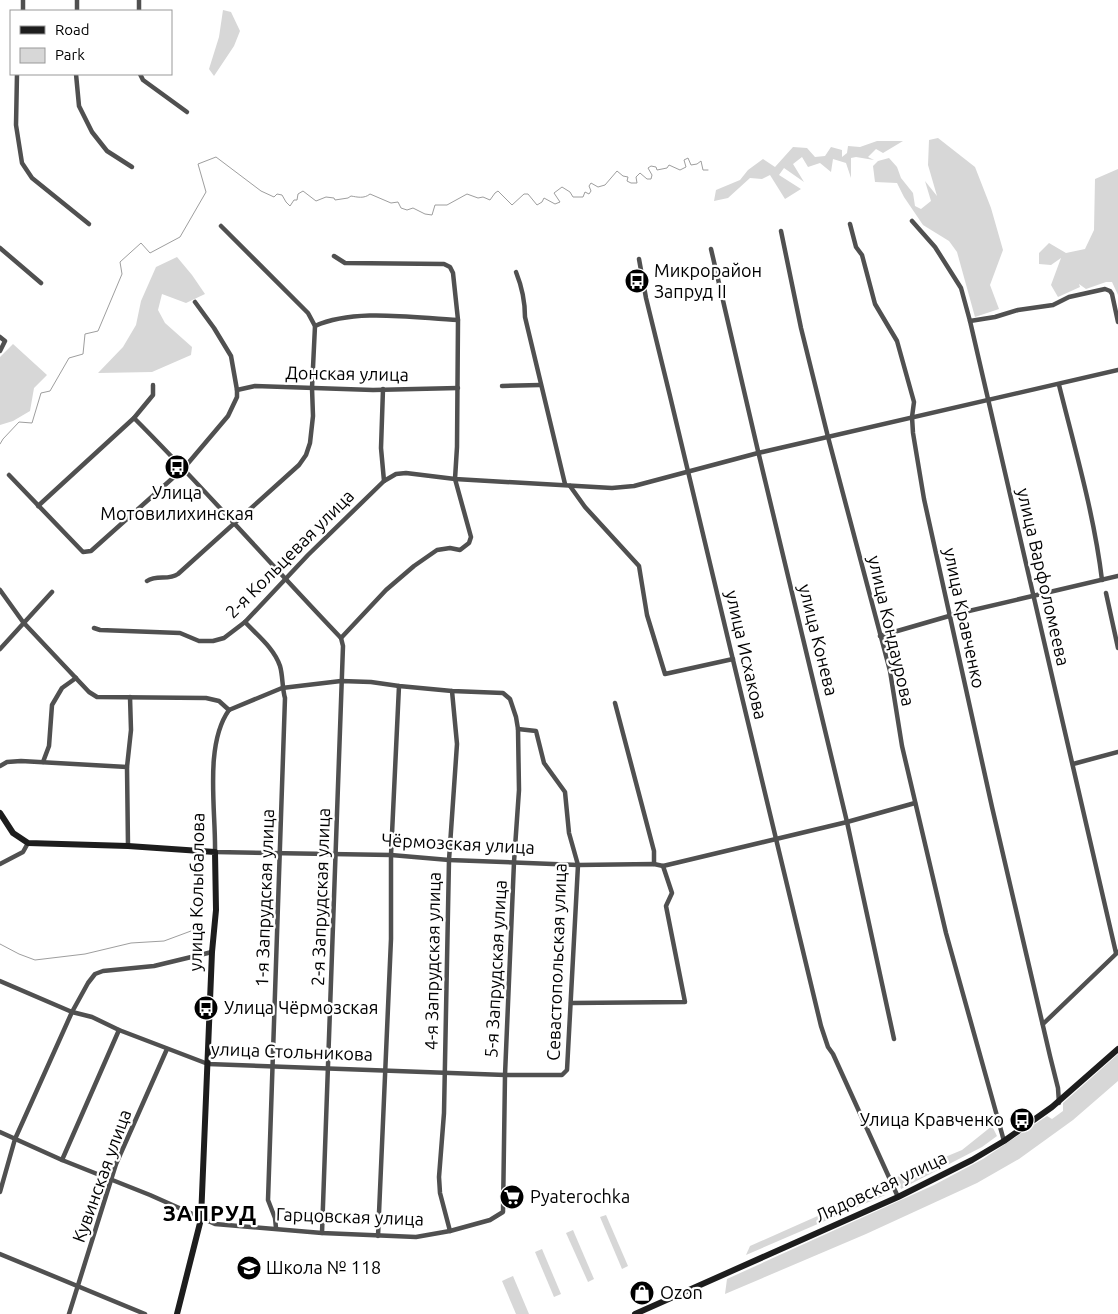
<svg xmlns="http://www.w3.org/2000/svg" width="1118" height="1314" viewBox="0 0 1118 1314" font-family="Ubuntu,sans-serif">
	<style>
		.green { fill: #d7d7d7 }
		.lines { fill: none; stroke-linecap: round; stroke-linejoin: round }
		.stream { stroke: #9e9e9e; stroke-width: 1 }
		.street { stroke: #505050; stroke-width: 4.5 }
		.secondary { stroke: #1d1d1d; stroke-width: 6 }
		.labels { text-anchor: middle; stroke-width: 4.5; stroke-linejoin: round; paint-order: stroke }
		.poi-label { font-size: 18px; fill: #000; stroke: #fff; text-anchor: start }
		.street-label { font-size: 18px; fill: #000; stroke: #fff }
		.district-label { font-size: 22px; font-weight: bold; letter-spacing: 1px; fill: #000; stroke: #fff }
	</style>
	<rect width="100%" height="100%" fill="#fff"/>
	<g class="green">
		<path d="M223,10L231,12L240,31L234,46L214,76L209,69L219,37Z"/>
		<path d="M938,138L975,167L991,208L1003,250L990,285L999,309L975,317L957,252L949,241L923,225L904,197L897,183L875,182L873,166L878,161L889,158L897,167L901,178L913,193L915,206L921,209L931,201L925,181L937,196L928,165L929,140Z"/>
		<path d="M877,141H903L883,153L876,149L868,157L874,160L856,157L851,158V178L846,163L833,159L831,172L820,163L808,167L802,157L793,164L804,182L784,168L779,175L801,189L785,199L770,175L762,179L750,178L728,198L714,201L716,190L740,180L748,170L763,159L775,167L793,147L807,148L815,157L825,156L831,147L842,150V157L847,153L848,146L860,147Z"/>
		<path d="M1118,169V295L1112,282H1106L1086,289L1079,284L1080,287L1058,297L1051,285L1061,258L1051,265L1039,264V253L1049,243L1066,253L1085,249L1094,230L1095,179Z"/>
		<path d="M177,257L192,275L205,294L186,303L162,294L158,310L165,323L192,347L191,355L152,372L98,373L123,347L136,325L141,301L156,267Z"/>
		<path d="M13,344L47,375L34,388L30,411L13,421L0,425V357Z"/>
		<path d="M1118,1054V1081L1073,1120L1019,1159L977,1183L866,1234L725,1294L727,1279L934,1185L983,1159L1047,1116L1052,1119L1063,1111V1103Z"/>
		<path d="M992,1126L997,1136L982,1147L901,1189L897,1177L962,1150Z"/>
		<path d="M867,1194L885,1195L746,1255L750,1246Z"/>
		<path d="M606,1215L628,1266L622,1269L600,1217Z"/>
		<path d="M573,1230L594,1279L588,1282L566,1233Z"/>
		<path d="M542,1249L561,1294L554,1297L535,1252Z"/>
		<path d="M513,1276L529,1314H516L502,1281Z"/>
	</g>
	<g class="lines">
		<g class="stream">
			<path d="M0,444L3,439L19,422L32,423L41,393L50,391L69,358L83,354L85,334L98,331L122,274L120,262L141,243L150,253L180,237L206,192L198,164L216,157L261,191L274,197L277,194L282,195L286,202L290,206L294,200H297L298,194L303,191L316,201L326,197L334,198L335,200L348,198L351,196C357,197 364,199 370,194L391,203L398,202L401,208L407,210L413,208L425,214L432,215L435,205H447L467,194L478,198L483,197L490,200L495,193L498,191L512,205L524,194H528L537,205L542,202L544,198L555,204L560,202L554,193L562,187L570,192L573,197H583L585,192L589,194L591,191L589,186L591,183L598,187L605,185L617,171L623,176L628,177L627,181L631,183H637L636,177L640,173L647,179H651L652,175L648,168L651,166L656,167L657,170L667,168L669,165L680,170L686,167L684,160L688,158L691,165L697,164L701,161L703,170H708"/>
			<path d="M0,944L19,954L35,960L85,954L131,943L164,941L191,931"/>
		</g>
		<g class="street">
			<path d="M23,0V11"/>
			<path d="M77,11V0"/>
			<path d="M139,11V0"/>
			<path d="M17,74L16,125L22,163L32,178L89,224"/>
			<path d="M76,74L79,106L92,132L107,151L132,167"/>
			<path d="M140,74L143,80L187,112"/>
			<path d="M912,221L935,247L961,288L970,321L1116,953"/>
			<path d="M850,224L856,247L862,255L875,304L897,341L914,402L912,417L913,433L924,499L992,807L1050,1056L1058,1088L1059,1103"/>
			<path d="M781,231L801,328L828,437L890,671L902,746L946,933L1004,1141"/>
			<path d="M0,248L41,283"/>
			<path d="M711,249L758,451L847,822L894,1039"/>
			<path d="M334,256L345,263L444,264L450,267L453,273L458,320L457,447L455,479L471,537L469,543L460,550L450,548L437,550L414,566L386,590L341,638"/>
			<path d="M639,259L646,298L670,396C721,606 769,816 821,1026L828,1047L833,1054L898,1197"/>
			<path d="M516,272C522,287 525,301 525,317L565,484"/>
			<path d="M970,321L995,317L1018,310L1053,305L1069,297L1105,289L1110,291L1112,294L1118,322"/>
			<path d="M315,326C355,308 414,318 458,320"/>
			<path d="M0,337L5,341L0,351"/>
			<path d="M1059,385C1075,449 1094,514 1102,580"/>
			<path d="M502,386L540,385"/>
			<path d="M383,389L381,448L384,481"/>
			<path d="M237,390L255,386L373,390L458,388"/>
			<path d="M134,418C205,489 271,565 341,638L343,646L322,1233"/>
			<path d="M9,475L83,552L91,551L184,468L228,416L237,397V390L231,356L214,328L195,302"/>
			<path d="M570,486L585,507L639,566L647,615L665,674L733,659"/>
			<path d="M38,506L134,418L153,395V385"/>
			<path d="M147,581C157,574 168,581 178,574L299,465L306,455L310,443L313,416L312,388L315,326L308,313L221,226"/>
			<path d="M0,590L23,622L89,692L97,697L206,698L219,701L229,710"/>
			<path d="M1106,593L1118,648"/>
			<path d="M245,622C257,635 274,648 280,666C283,676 282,688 285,698L268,1200L275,1218L276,1228"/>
			<path d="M94,628L100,630L180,633L199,641H213L224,638L245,622L308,555L384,481L396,474L406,473L455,479L612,488L634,486L758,453L1118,370"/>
			<path d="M880,636L956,614L1118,576"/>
			<path d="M0,649L52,592"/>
			<path d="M615,703L654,851V864"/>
			<path d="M229,710C204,745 216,811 215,852L391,855L449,860L578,865L654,864L663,866L847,822L915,803"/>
			<path d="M43,762L49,746L52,705L62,688L76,678"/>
			<path d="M1073,764L1118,752"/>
			<path d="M0,766L7,762L21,761L127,767"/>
			<path d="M128,846L127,767L131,730L130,697"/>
			<path d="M0,864L23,852L28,843"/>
			<path d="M0,981L72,1012L92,1017L119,1030L208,1064L505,1075H562L567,1070L578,865L569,833L565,792L544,763L536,731L518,729"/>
			<path d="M571,1003L685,1002L666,906L672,893L663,866"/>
			<path d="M1043,1024L1118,952"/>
			<path d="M0,1132L62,1160L150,1195L215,1224L322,1233L416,1237L450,1231L490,1220L503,1212L505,1075L514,862L519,790L518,729L516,717L510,699L503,693L452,691L399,686L371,682L341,681L282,688L229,710"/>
			<path d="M62,1160L119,1030"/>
			<path d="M0,1192L15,1139L72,1012L88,983L95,974L103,971L154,966L212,952"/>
			<path d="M450,1231L440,1193L439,1177L444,1113L449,860L457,744L452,691"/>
			<path d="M378,1236L391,939V855L399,686"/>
			<path d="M0,1254L145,1314"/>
			<path d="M69,1314L116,1164L167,1049"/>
		</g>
		<g class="secondary">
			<path d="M0,813L13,833L28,843L128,846L215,852L216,910L212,952L201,1219L177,1314"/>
			<path d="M635,1314L898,1197L972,1160L1004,1141L1052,1107L1118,1049"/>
		</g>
	</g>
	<defs>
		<symbol id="bus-disc" viewBox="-11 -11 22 22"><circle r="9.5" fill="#000" stroke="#fff"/><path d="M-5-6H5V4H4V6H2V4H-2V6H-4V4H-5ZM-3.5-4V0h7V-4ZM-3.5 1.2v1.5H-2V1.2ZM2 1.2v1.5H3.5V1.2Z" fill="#fff"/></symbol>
		<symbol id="supermarket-disc" viewBox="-11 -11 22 22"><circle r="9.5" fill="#000" stroke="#fff"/><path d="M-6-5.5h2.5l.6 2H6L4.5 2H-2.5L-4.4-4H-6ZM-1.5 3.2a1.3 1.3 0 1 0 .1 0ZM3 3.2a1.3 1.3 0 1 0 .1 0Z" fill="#fff"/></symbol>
		<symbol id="school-disc" viewBox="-11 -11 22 22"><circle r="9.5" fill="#000" stroke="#fff"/><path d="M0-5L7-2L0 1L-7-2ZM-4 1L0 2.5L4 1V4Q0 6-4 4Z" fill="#fff"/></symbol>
		<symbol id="shop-disc" viewBox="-11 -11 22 22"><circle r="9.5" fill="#000" stroke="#fff"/><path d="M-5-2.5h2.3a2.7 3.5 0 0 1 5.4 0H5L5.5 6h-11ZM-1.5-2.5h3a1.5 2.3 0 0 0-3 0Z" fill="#fff"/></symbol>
	</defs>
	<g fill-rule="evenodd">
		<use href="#bus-disc" x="623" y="267" width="28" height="28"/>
		<use href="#bus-disc" x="163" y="453" width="28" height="28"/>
		<use href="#bus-disc" x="192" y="994" width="28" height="28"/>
		<use href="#bus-disc" x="1008" y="1106" width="28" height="28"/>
		<use href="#supermarket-disc" x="498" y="1183" width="28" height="28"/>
		<use href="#school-disc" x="235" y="1254" width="28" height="28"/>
		<use href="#shop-disc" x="628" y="1279" width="28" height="28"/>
	</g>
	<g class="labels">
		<g class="poi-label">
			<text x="654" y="277">Микрорайон<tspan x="654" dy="21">Запруд II</tspan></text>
			<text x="177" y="499" text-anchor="middle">Улица<tspan x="177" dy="21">Мотовилихинская</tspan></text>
			<text x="224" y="1014">Улица Чёрмозская</text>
			<text x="1004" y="1126" text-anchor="end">Улица Кравченко</text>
			<text x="530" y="1203">Pyaterochka</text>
			<text x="266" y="1274">Школа № 118</text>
			<text x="660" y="1299">Ozon</text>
		</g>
		<g class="street-label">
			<text transform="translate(347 374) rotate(1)" y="6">Донская улица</text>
			<text transform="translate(290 554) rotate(-45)" y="6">2-я Кольцевая улица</text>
			<text transform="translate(1043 577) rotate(77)" y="6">улица Варфоломеева</text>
			<text transform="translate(964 618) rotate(78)" y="6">улица Кравченко</text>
			<text transform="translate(891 631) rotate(77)" y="6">улица Кондаурова</text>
			<text transform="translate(818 640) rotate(76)" y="6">улица Конева</text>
			<text transform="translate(746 655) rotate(77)" y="6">улица Исхакова</text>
			<text transform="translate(458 844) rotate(3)" y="6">Чёрмозская улица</text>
			<text transform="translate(197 892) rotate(-89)" y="6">улица Колыбалова</text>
			<text transform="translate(321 897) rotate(-88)" y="6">2-я Запрудская улица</text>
			<text transform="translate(265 898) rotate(-88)" y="6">1-я Запрудская улица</text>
			<text transform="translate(433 961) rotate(-89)" y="6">4-я Запрудская улица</text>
			<text transform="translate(557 962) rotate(-88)" y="6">Севастопольская улица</text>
			<text transform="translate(496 969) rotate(-87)" y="6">5-я Запрудская улица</text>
			<text transform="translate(292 1052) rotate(2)" y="6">улица Стольникова</text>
			<text transform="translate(102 1176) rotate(-70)" y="6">Кувинская улица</text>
			<text transform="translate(881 1187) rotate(-25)" y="6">Лядовская улица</text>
			<text transform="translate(350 1217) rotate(2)" y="6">Гарцовская улица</text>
		</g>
		<g class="district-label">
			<text x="210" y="1221">ЗАПРУД</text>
		</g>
	</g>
	<rect x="10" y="10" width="162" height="65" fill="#ffffff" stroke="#999999"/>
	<rect x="20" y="26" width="25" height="8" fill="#1d1d1d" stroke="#999999"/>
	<text x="55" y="35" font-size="15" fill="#000000">Road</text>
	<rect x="20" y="48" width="25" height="15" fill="#d7d7d7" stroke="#999999"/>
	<text x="55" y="60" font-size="15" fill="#000000">Park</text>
</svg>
